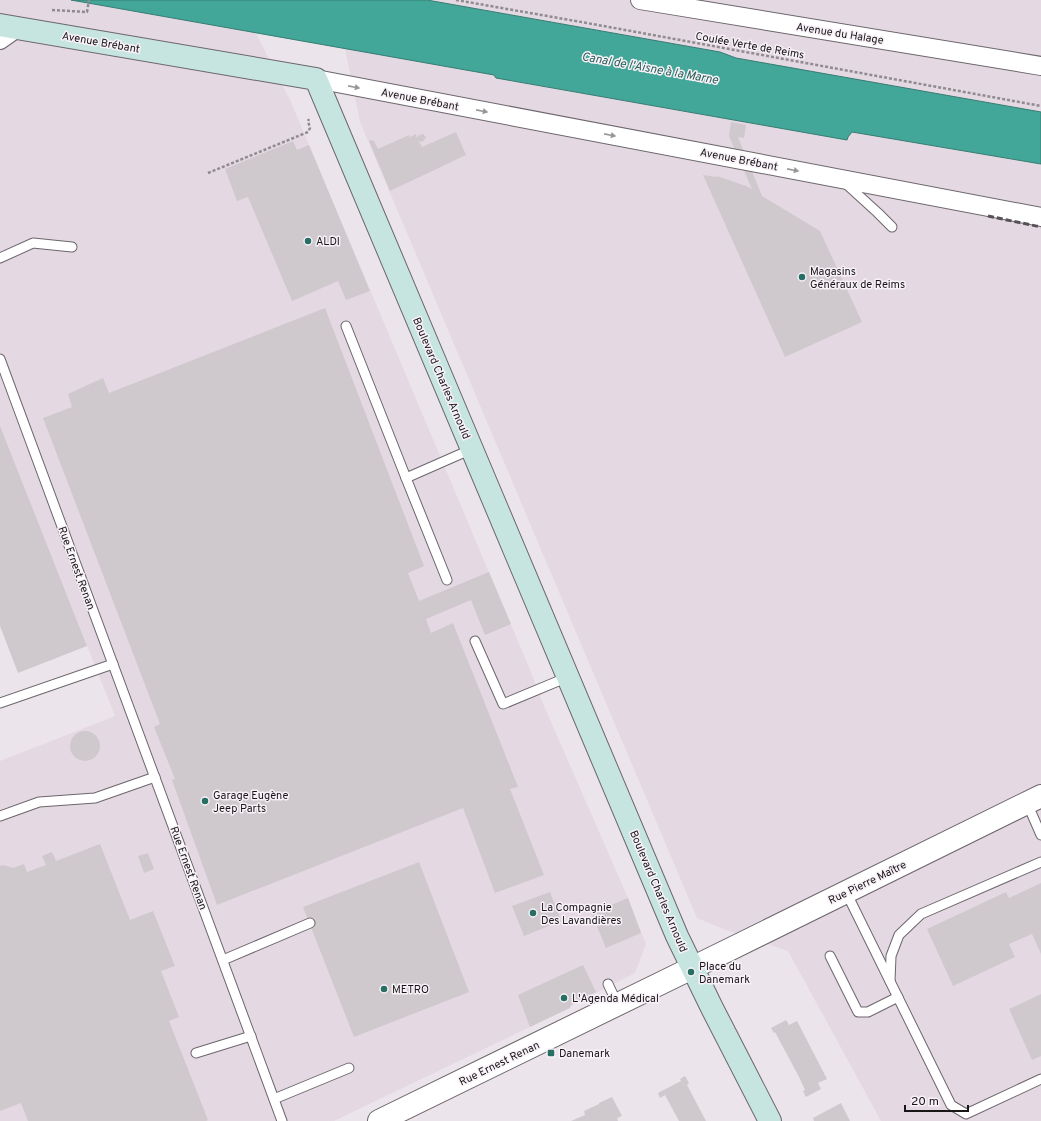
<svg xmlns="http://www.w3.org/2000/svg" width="1041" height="1121" viewBox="0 0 1041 1121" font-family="Overpass,sans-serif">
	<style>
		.built { fill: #e4d8e3 }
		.water { fill: #42a798; stroke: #367c72 }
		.building { fill: #cfc9ce }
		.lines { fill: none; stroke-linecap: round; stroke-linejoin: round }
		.service-casing { stroke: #6c666b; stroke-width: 11 }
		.minor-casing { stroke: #6c666b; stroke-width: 20 }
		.tertiary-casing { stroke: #6c666b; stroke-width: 24 }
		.secondary-casing { stroke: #6c666b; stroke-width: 24 }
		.path { stroke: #908b8f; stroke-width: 2.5; stroke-dasharray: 3 2; stroke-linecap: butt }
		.service { stroke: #fff; stroke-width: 9 }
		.minor { stroke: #fff; stroke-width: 18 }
		.tertiary { stroke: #fff; stroke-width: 22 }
		.secondary { stroke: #c6e4e0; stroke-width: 22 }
		.rail { stroke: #555154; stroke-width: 3; stroke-dasharray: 6 3; stroke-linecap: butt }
		.oneway { fill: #989697 }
		.poi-dot { fill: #276e64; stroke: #f8f2f8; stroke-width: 1.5 }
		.labels { text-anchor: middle; stroke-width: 3; stroke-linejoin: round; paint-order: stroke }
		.street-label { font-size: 11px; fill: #191618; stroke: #f8f2f8 }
		.poi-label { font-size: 11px; fill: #191618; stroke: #f8f2f8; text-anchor: start }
		.water-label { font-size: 12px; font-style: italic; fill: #275e56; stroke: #f8f2f8 }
	</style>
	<rect width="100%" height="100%" fill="#ebe5eb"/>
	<g class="built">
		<path d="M0,0H239L291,102L531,672L541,699L628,898L646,944L635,973L530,1027L334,1121H0V761L115,716L0,427Z"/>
		<path d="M335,0H1041V1121H881L788,951L726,930L697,918L360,122Z"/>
	</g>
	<path class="water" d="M71,0H427L720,52L736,58L1041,112V164L852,132L848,137L847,140L496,78L494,75Z"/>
	<g class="building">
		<path d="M731,122L746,125L744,138L738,137L762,196L820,231L862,322L785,357L703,175L717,177V176L746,186L752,189L729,136Z"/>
		<path d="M456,132L466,155L390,191L369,141L371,140L374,141L378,149L409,135L410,137L416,134L417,138L419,135L423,134L426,137L425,139L422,142L419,141L422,147Z"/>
		<path d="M293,141L297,150L309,145L370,291L346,300L338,281L292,301L248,197L237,201L225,169Z"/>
		<path d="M325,308L424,566L408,573L419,601L489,572L511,624L485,635L471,600L426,619L431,633L453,623L518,787L510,789L544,875L495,893L463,808L217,905L172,780L175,779L154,727L160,724L43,418L72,407L68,394L103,378L109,393Z"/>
		<path d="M0,426L87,646L18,673L0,626Z"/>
		<circle cx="85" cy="746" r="15"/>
		<path d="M100,844L130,920L153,911L175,966L161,971L179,1017L169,1021L208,1120L206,1121H28L21,1103L0,1111V866L3,865L13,868L24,864L27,872L46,865L42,856L52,852L56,861Z"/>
		<path d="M148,853L154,869L144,873L138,856Z"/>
		<path d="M419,862L469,992L354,1037L303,907Z"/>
		<path d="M1041,883V954L1032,934L1009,944L1015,957L953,986L927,929L1006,892L1009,898Z"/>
		<path d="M550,892L561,921L524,936L512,906Z"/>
		<path d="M628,898L641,933L606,948L591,912L604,908Z"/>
		<path d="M583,965L596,992L571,1005L570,1008L530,1027L518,995Z"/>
		<path d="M1041,994V1056L1032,1060L1009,1009Z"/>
		<path d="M786,1020L789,1025L797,1021L827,1079L818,1083L821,1089L806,1097L803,1091L805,1090L799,1077L775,1032L774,1033L771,1028Z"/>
		<path d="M685,1076L689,1083L687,1085L706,1121H679L665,1095L660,1098L658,1093L681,1081L680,1079Z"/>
		<path d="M612,1097L622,1116L617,1118L618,1121H571L585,1115L584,1111L599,1104V1103Z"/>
		<path d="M841,1103L850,1121H814L813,1118Z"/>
	</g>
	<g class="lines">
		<defs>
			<g id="service">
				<path d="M844,182L878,213L892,227"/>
				<path d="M0,258L33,243L72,247"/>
				<path d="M346,326L406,478L472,449"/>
				<path d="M0,359L282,1121"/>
				<path d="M406,478L447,580"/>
				<path d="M475,641L503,704L568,677"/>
				<path d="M0,703L113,664"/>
				<path d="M1027,803L1041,835"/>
				<path d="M0,816L39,802L95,798L155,777"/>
				<path d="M846,892L951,1105L966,1114L1041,1079"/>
				<path d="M830,956L858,1012H868L898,997"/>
				<path d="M223,960L310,923"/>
				<path d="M890,981L891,956L899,935L921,914L1041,862"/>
				<path d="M608,984L618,1005"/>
				<path d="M196,1053L251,1036"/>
				<path d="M274,1099L349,1068"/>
			</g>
			<g id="minor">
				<path d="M640,0L1041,66"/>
				<path d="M0,40L17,28"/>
				<path d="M316,79L1041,217"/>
			</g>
			<path id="tertiary" d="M379,1121L692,968L1041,796"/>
			<path id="secondary" d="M0,25L316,79L677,936L712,1008L770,1121"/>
		</defs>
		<use href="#service" class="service-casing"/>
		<use href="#minor" class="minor-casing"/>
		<use href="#tertiary" class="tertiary-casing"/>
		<use href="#secondary" class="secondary-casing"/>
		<g class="path">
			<path d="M456,0L587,23L1041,106"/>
			<path d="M52,10L87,12L89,0"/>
			<path d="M208,173L308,132L310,128L308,121L309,119"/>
		</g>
		<use href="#service" class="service"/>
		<use href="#minor" class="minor"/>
		<use href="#tertiary" class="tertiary"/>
		<use href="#secondary" class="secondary"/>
		<path class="rail" d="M988,216L1041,227"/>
	</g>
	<defs><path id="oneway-solid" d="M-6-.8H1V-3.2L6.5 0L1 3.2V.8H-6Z"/></defs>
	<g class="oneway">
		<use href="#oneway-solid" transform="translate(354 87) rotate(11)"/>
		<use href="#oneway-solid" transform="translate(482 111) rotate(11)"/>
		<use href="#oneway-solid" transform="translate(610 135) rotate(11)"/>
		<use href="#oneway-solid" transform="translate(793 170) rotate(11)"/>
	</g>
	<g class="poi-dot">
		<circle cx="308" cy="241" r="4"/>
		<circle cx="802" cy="277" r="4"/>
		<circle cx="205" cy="801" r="4"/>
		<circle cx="533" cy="913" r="4"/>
		<circle cx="691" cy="972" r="4"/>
		<circle cx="384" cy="989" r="4"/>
		<circle cx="564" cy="998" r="4"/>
		<rect x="547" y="1049" width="8" height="8" rx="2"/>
	</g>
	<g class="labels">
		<g class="street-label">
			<text transform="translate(840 33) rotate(9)" y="4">Avenue du Halage</text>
			<text transform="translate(101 42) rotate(10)" y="4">Avenue Brébant</text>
			<text transform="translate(750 45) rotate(10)" y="4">Coulée Verte de Reims</text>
			<text transform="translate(420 99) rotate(11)" y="4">Avenue Brébant</text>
			<text transform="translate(739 159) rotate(11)" y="4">Avenue Brébant</text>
			<text transform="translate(442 378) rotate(67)" y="4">Boulevard Charles Arnould</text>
			<text transform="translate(77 568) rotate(70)" y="4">Rue Ernest Renan</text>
			<text transform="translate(189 868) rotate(70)" y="4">Rue Ernest Renan</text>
			<text transform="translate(867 882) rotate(-26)" y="4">Rue Pierre Maître</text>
			<text transform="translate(659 891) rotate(67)" y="4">Boulevard Charles Arnould</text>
			<text transform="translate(499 1063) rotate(-26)" y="4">Rue Ernest Renan</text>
		</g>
		<g class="poi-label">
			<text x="316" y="245">ALDI</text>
			<text x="810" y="275">Magasins<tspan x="810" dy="13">Généraux de Reims</tspan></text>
			<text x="213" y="799">Garage Eugène<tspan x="213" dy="13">Jeep Parts</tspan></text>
			<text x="541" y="911">La Compagnie<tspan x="541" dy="13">Des Lavandières</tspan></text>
			<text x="699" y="970">Place du<tspan x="699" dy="13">Danemark</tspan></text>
			<text x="392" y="993">METRO</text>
			<text x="572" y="1002">L'Agenda Médical</text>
			<text x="559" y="1057">Danemark</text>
		</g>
		<g class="water-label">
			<text transform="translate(650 68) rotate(10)" y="4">Canal de l'Aisne à la Marne</text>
		</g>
	</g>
	<path d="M905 1105v6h63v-6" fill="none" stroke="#191618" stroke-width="2"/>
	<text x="911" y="1105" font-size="12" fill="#191618" stroke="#f8f2f8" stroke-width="3" paint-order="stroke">20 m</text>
</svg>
